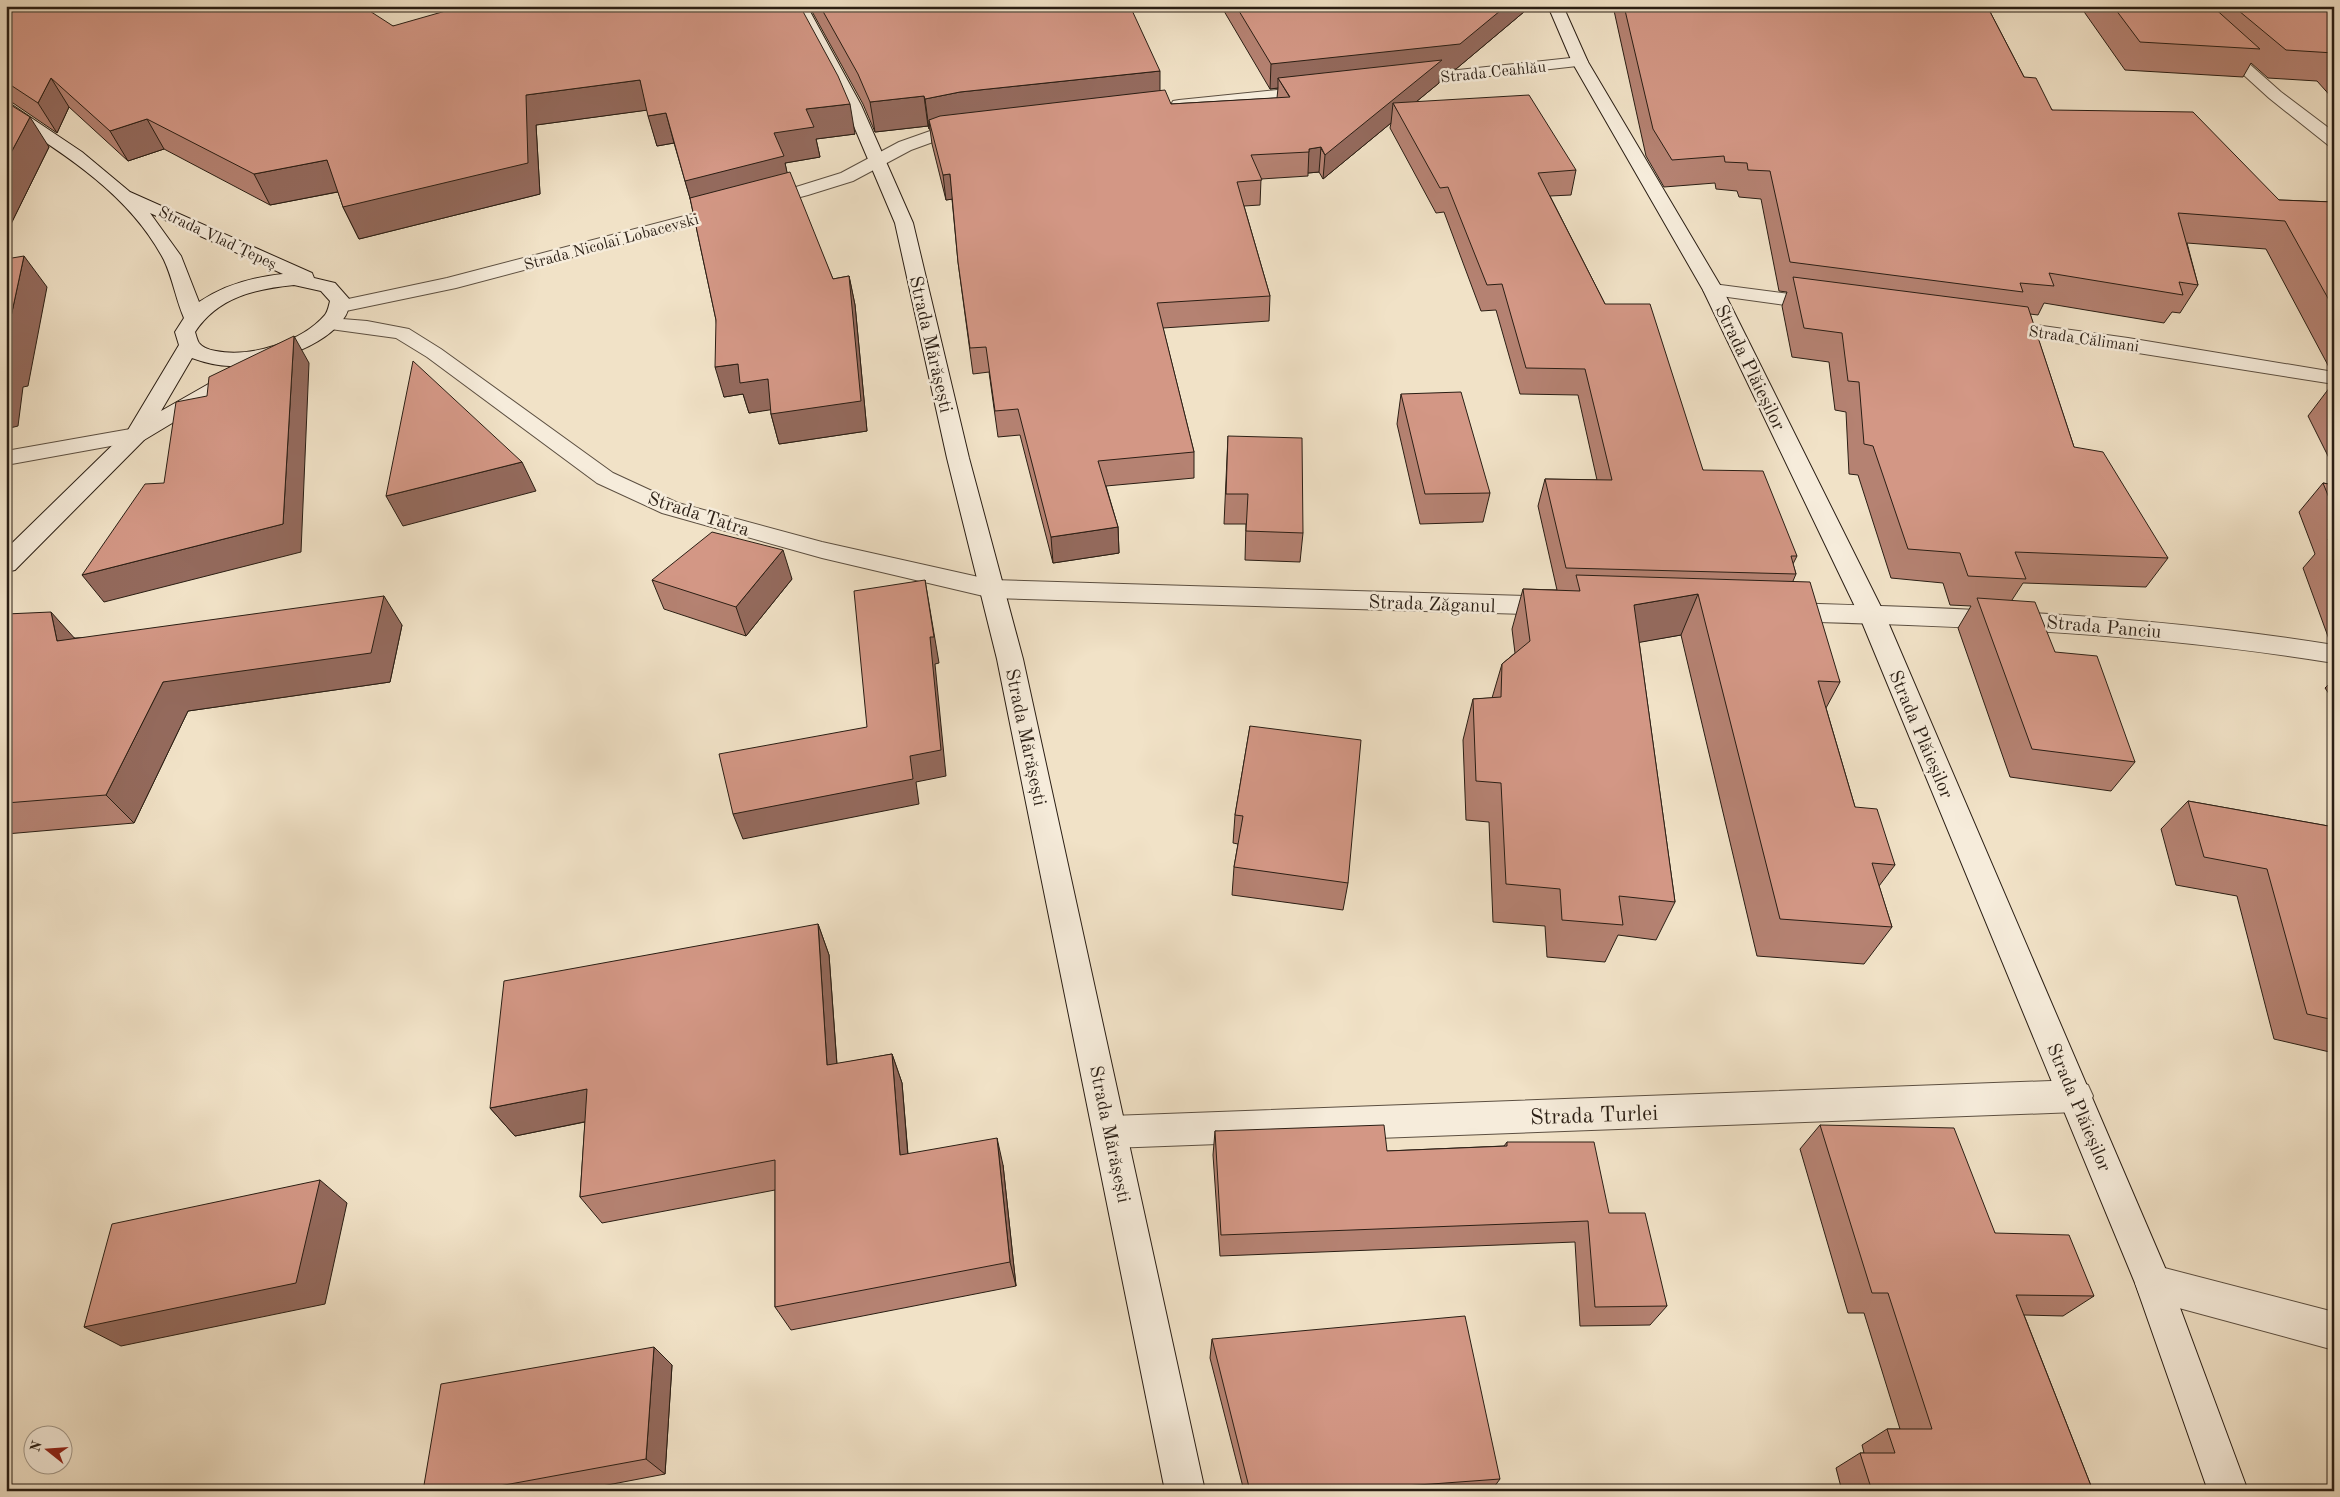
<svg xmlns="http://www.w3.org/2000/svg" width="2340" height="1497" viewBox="0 0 2340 1497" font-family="'Old Standard TT',serif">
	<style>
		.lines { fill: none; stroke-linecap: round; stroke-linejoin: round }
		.street-casing { stroke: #5c4f41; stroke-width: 2 }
		.secondary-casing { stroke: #2a1e14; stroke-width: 2 }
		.street { fill: #f6ecdb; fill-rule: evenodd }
		.secondary { fill: #f6ecdb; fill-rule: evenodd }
		.wall { fill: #b58272; stroke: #2a1e14 }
		.shaded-wall { fill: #946a5d; stroke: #2a1e14 }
		.building { fill: #d39785; stroke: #2a1e14 }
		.labels { text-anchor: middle; stroke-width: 5; stroke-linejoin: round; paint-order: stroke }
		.far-street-label { font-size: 16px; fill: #2a1e14; stroke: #f6ecdb }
		.street-label { font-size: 19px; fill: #2a1e14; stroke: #f6ecdb }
		.near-street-label { font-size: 22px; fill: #2a1e14; stroke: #f6ecdb }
	</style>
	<rect width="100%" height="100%" fill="#f1e2c7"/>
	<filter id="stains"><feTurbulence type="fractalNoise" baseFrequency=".004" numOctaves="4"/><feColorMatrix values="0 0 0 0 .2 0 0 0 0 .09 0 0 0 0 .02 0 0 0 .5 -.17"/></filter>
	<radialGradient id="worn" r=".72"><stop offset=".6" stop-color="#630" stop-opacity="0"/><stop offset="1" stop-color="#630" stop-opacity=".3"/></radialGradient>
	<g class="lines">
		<defs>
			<g id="street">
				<path d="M2168,6H2184L2281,92L2334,132V146L2328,145L2269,98Z"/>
				<path d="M1580,57L1586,59L1588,62L1586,65L1402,86L1396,84L1394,81L1396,78L1402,76Z"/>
				<path d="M1315,86L1321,88L1323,91L1321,94L1179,110L1173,109L1171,105L1173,101L1179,100Z"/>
				<path d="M967,123L973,124L975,128L973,132L944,138L911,150L853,181L808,195L456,288L341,312L334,310L331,306L334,302L447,278L796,187L841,173L899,142L933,130Z"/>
				<path d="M1713,284L1821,298L1828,300L1831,304L1828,308L1821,310L1706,294L1703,290L1706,286Z"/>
				<path d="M330,318L367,321L409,329L441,349L613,473L678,503L822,542L992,580L1555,597L1564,600L1568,606L1564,612L1555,615L992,598L822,558L662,513L597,483L427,357L396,338L323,328L320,324L323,320Z"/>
				<path d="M2000,320L2128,338L2334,372V384L1993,330L1990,326L1993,322Z"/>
				<path d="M136,428L144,430L147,435L144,440L6,465V451Z"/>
				<path d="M1782,603C1967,608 2151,615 2334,645V663C2151,633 1967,626 1782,621L1773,618L1769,612L1773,606Z"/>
				<path d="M2076,1080L2088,1085L2093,1096L2088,1107L2076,1112L1111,1148L1099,1143L1094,1132L1099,1121L1111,1116Z"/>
				<path d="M2153,1265L2334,1312V1350L2153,1301L2140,1296L2135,1283L2140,1270Z"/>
			</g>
			<g id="secondary">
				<path d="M792,6H807L861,105L913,223L969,458L1023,659L1205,1491H1165L997,659L947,458L895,223L845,105Z"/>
				<path d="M1548,6H1563L1588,62L1723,290L1885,615L2166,1270L2248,1491H2208L2135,1283L1859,615L1703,290L1572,62Z"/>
				<path d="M6,104L12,105L82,152L130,192L312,273L314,278L335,283L350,300C349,306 348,313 344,318C324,348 265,366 230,366C218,366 203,362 192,358L161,411L233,370L240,368L247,370L251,374L247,378L144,440L15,570L6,572V549L128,430L179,345L175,332L184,318C176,300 173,279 164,260C130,195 66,155 6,117ZM150,213L283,274C253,277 224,285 199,302L181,256ZM294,285L321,291L330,301C329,305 328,311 325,315C302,342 250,358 216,351C210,350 203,348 199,343C197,340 196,335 195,332C218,297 255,289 294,285Z"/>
			</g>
		</defs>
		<use href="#street" class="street-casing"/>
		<use href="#secondary" class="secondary-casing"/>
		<use href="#street" class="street"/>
		<use href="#secondary" class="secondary"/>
	</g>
	<g class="wall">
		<path d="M6,6L393,26L855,134L816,139L820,157L785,163L787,173L833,279L849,276L855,305L867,431L779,444L771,414V409L749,413L743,394L724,397L716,320L690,198L674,143L657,146L647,110L536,125L540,194L359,239L343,207L338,192L270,205L164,149L128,161L69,107L57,133L13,103H8L49,147L6,234Z"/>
		<path d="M809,6H1130L1160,91L1171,104L1277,98L1278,88L1270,89L1221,6H1531L1456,69L1440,70L1439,83L1416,102L1576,170L1571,195L1550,196L1605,304L1703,470L1797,556L1793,564L1796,574L1793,581L1840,682L1826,708L1855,807L1895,865L1879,886L1892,927L1864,964L1757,956L1681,635L1639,642L1675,902L1656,940L1618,935L1605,962L1547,957L1545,926L1493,922L1489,822L1466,820L1463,740L1473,699L1492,698L1502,664L1515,653L1512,629L1523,589L1557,590L1538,506L1545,479L1597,480L1578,395L1520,394L1496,310L1481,311L1444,212L1436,213L1390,128L1391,123L1323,179L1319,172L1308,173V176L1261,179L1260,205L1244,206L1270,296L1269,321L1163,328L1194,452V478L1106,486L1118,527L1119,553L1053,563L1020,435L998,437L989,372L973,374L958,262L952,199L946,200L932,144L930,129H929L928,126L875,132L863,104Z"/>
		<path d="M1613,6H1987L2024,77L2052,110L2279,200L2334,202V370L2330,369L2266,249L2187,243L2198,285L2180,313L2172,312L2164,323L2044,303L2038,315L2030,314L2074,447L2168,558L2146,587L2023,583L2012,600L2055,652L2135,762L2111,791L2010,777L1958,628L1971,606L1950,605L1943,583L1891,578L1858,475L1849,474L1846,412L1835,410L1829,362L1792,357L1782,306L1787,292L1779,291L1761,199L1739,197L1737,191L1716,189L1715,183L1664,187L1646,156Z"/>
		<path d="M2080,6H2334V100L2317,81L2268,78L2251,63L2243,77L2125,70Z"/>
		<path d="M2330,387H2334V468L2308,416Z"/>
		<path d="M1401,394L1490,493L1483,522L1420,524L1397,424Z"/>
		<path d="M1228,436L1303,533L1300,562L1245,560L1246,524H1224Z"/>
		<path d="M2323,483L2334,485V644L2330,642L2303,568L2315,554L2299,512Z"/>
		<path d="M792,579L746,636L664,609L652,580Z"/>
		<path d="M6,614L75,638L402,625L390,682L188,711L134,823L6,834Z"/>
		<path d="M2334,679V701L2325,688Z"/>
		<path d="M1250,726L1348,883L1343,910L1232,895L1234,867L1238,844L1233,843L1235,815Z"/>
		<path d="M2188,801L2334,827V1053L2274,1039L2237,896L2176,885L2161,829Z"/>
		<path d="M818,924L829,955L837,1064L892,1054L902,1083L908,1154L1003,1165L1016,1286L791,1330L775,1307V1190L602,1223L580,1197L585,1122L515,1136L490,1108Z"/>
		<path d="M1820,1125L1995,1233L2094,1296L2063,1316L2024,1315L2093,1491H1842L1836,1468L1860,1453H1864L1862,1445L1887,1429H1900L1864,1313H1848L1800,1149Z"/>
		<path d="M1215,1131L1387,1151L1504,1146L1507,1142L1609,1213L1667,1306L1650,1325L1580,1326L1575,1242L1220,1256L1213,1155Z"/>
		<path d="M1212,1339L1500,1479L1491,1491H1244L1210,1358Z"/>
		<path d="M672,1365L665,1474L576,1491H423Z"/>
	</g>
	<g class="shaded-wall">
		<path d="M1506,6H1531L1456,69L1440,70L1439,83L1400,115L1393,103L1391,123L1323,179L1325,155L1278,78V88L1270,89L1271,64Z"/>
		<path d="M1160,71V101L929,120L930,129H929L925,99L960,92Z"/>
		<path d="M51,78L69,107L57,133L38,103Z"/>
		<path d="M640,80L648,110L536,125L540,194L359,239L343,207L526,95Z"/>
		<path d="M924,96L928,126L875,132L870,102Z"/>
		<path d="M850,104L855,134L816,139L820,157L785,163L790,186L694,212L685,181L774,133L806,109Z"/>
		<path d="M666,113L674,143L657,146L648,116Z"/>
		<path d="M30,117L49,147L6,234V162Z"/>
		<path d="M147,119L164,149L128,161L110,131Z"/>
		<path d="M1321,147L1319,172L1308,173L1309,149Z"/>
		<path d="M327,160L342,191L270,205L254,174Z"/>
		<path d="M950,174L953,199L946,200L943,175Z"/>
		<path d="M24,256L47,287L28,386L23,387L18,426L6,429V340Z"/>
		<path d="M849,276L855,305L867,431L779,444L771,414Z"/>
		<path d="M294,336L309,363L301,552L104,602L82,575L283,524Z"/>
		<path d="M738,364L768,379L776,409L749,413L743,394L724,397L715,367Z"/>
		<path d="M522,462L536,491L403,526L386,496Z"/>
		<path d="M1118,527L1119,553L1053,563L1051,537Z"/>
		<path d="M783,550L792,579L746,636L736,607Z"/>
		<path d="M925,580L939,663L935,664L946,776L916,782L919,804L743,839L733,814L910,756L930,637Z"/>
		<path d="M1698,594L1681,635L1619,646L1634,605Z"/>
		<path d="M384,596L402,625L390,682L188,711L134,823L106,795L163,682Z"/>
		<path d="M51,612L77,641H57Z"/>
		<path d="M818,924L829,955L839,1094L827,1065Z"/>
		<path d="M892,1054L902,1083L910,1182L900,1155Z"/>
		<path d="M587,1089L608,1117L515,1136L490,1108Z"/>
		<path d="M997,1138L1003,1165L1016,1286L1010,1262Z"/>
		<path d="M320,1180L347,1203L325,1304L121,1346L84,1327Z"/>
		<path d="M654,1347L672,1365L665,1474L646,1459Z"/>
	</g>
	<g class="building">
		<path d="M6,6H362L393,26L463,6H800L838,76L850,104L806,109L814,127L774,133L784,156L685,181L666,113L648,116L640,80L526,95L528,163L343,207L327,160L254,174L147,119L110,131L51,78L38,103L6,82Z"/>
		<path d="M820,6H1130L1160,71L960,92L925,99L924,96L870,102L858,74Z"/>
		<path d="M1236,6H1506L1460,44L1271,64Z"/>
		<path d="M1624,6H1987L2024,77L2036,78L2052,110L2193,112L2279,200L2334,202V309L2285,221L2178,213L2198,285L2179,282L2183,295L2049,273L2054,286L2020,283L2023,292L1790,262L1770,171L1748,170L1747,163L1725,162L1724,156L1672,160L1653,129Z"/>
		<path d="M2113,6H2212L2260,49L2140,42Z"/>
		<path d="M2233,6H2334V53L2286,50Z"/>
		<path d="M1442,60L1325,155L1321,147L1309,149V152L1251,155L1262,180L1237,182L1270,296L1157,303L1194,452L1098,461L1118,527L1051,537L1018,409L995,411L986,347L970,348L958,262L950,174L943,175L929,120L940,116L1165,90L1171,104L1290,97L1278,78Z"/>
		<path d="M1529,95L1576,170L1538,173L1605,304H1650L1703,470L1763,471L1797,556H1791L1796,574L1566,568L1545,479L1612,480L1585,369L1526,368L1502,284L1487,285L1448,187L1440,188L1393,103Z"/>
		<path d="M6,102L30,117L6,162Z"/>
		<path d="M790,172L833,279L849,276L861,401L771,414L768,379L740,383L738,364L715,367L716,320L690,198Z"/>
		<path d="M24,256L6,340V259Z"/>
		<path d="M1793,277L2028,307L2074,447L2103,452L2168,558L2015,552L2026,579L1968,576L1960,553L1908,549L1873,446L1864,444L1859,382L1848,381L1842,333L1804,328Z"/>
		<path d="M294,336L283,524L82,575L145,484L164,483L176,402L207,396L209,377Z"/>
		<path d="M413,361L522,462L386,496Z"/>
		<path d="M2330,387H2334V394Z"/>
		<path d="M1461,392L1490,493L1425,494L1401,394Z"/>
		<path d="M1228,436L1302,438L1303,533L1246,531L1248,494H1226Z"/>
		<path d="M2323,483L2334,485V510Z"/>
		<path d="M712,532L783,550L736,607L652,580Z"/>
		<path d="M2328,539L2334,540V554Z"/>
		<path d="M1576,575L1810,582L1840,682L1818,681L1855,807L1877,809L1895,865L1872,863L1892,927L1780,919L1698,594L1634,605L1675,902L1619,896L1623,925L1562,920L1560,889L1506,884L1501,783L1476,781L1473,699L1501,697L1502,664L1530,641L1523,589L1580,591Z"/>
		<path d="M925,580L934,637H930L941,750L910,756L913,779L733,814L719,754L867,727L854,591Z"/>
		<path d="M384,596L371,653L163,682L106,795L6,803V614L51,612L57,641Z"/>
		<path d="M1977,598L2035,602L2055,652L2097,656L2135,762L2032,749Z"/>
		<path d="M1250,726L1361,740L1348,883L1234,867L1243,816L1235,815Z"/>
		<path d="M2188,801L2334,827V1020L2307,1014L2267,869L2204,857Z"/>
		<path d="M818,924L827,1065L892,1054L900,1155L997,1138L1010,1262L775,1307V1160L580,1197L587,1089L490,1108L504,981Z"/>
		<path d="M1384,1125L1387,1151L1507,1146V1142H1594L1609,1213H1645L1667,1306L1595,1307L1588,1221L1221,1235L1215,1131Z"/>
		<path d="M1820,1125L1954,1128L1995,1233L2069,1235L2094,1296L2016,1295L2093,1491H1872L1860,1453H1895L1887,1429H1932L1888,1293H1872Z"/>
		<path d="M320,1180L296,1283L84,1327L112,1224Z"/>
		<path d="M1465,1316L1500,1479L1336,1491H1250L1212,1339Z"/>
		<path d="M654,1347L646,1459L472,1491H423L441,1384Z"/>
	</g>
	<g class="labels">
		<g class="far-street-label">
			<text transform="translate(1493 71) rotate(-6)" y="6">Strada Ceahlău</text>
			<text transform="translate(218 237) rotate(25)" y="6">Strada Vlad Țepeș</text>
			<text transform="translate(611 241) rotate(-15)" y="6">Strada Nicolai Lobacevski</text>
			<text transform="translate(2084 338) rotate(8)" y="6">Strada Călimani</text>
		</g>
		<g class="street-label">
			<text transform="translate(932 344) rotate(77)" y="7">Strada Mărășești</text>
			<text transform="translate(1751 367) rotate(64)" y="7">Strada Plăieșilor</text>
			<text transform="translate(699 513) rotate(18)" y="7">Strada Tatra</text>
			<text transform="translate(1432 603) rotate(2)" y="7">Strada Zăganul</text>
			<text transform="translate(2104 626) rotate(5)" y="7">Strada Panciu</text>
			<text transform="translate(1922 734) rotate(67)" y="7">Strada Plăieșilor</text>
			<text transform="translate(1027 737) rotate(78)" y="7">Strada Mărășești</text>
			<text transform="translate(2080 1107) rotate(67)" y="7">Strada Plăieșilor</text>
			<text transform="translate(1111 1134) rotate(78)" y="7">Strada Mărășești</text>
		</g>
		<g class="near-street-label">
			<text transform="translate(1594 1114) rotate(-2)" y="8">Strada Turlei</text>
		</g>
	</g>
	<rect width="2340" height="1497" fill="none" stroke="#f1e2c7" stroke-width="25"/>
	<rect x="8" y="8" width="2325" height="1482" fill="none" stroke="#2a1e14" stroke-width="2.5"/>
	<rect x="12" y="12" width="2315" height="1472" fill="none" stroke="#2a1e14"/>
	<g transform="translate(48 1450) rotate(287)"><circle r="24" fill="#f6ecdb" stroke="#a49a8b"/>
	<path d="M0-4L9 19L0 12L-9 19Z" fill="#8f2418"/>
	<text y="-8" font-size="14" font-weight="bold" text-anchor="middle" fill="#2a1e14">N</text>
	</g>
	<rect width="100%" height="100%" filter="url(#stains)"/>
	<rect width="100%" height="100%" fill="url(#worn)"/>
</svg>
